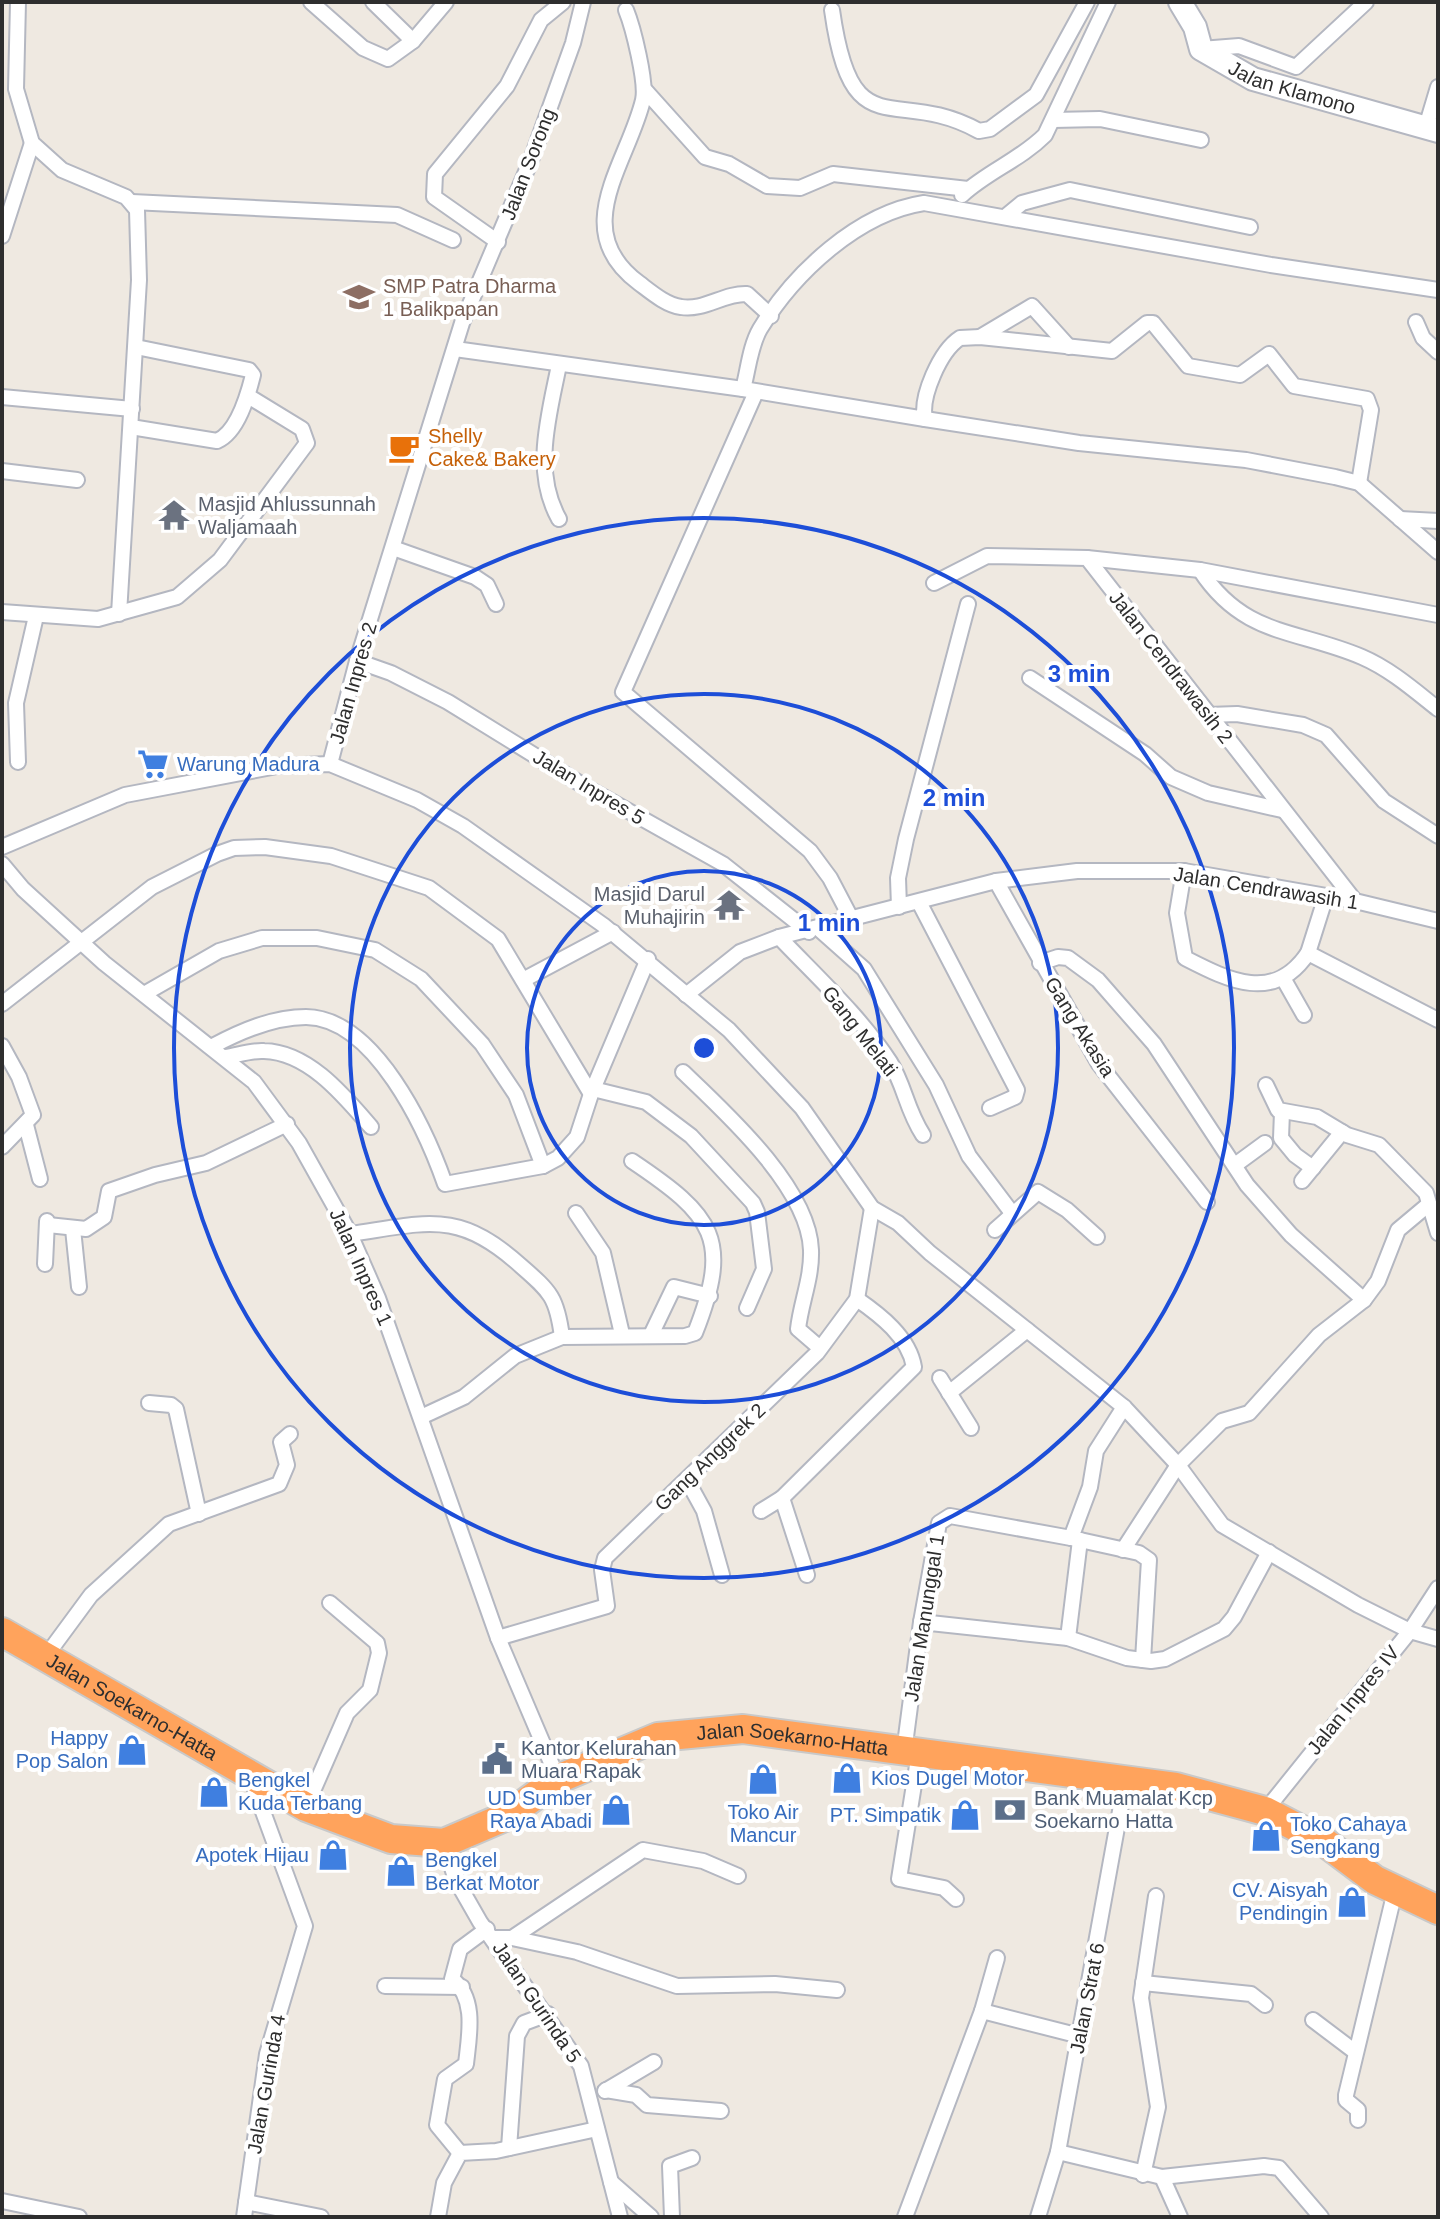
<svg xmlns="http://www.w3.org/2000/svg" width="1440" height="2219" viewBox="0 0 1440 2219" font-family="Helvetica,sans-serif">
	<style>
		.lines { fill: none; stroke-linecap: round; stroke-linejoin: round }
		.street-casing { stroke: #b4b7c1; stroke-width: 18 }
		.secondary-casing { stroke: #b4b7c1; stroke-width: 26 }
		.highway-casing { stroke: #c9c9c9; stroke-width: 32 }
		.street { stroke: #fff; stroke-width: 14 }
		.secondary { stroke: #fff; stroke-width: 22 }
		.highway { stroke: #ffa35c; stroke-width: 28 }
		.ring { fill: none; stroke: #1d4ed8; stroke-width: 4 }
		.labels { text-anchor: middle; stroke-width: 8; stroke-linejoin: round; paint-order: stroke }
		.street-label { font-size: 20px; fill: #2e2e2e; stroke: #fff }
		.education-label { font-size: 20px; fill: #785e54; stroke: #fff; text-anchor: start }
		.food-label { font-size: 20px; fill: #c56008; stroke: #fff; text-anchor: start }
		.worship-label { font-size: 20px; fill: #5b616d; stroke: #fff; text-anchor: start }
		.shop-label { font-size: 20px; fill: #366cbe; stroke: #fff; text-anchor: start }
		.service-label { font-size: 20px; fill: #4e5e75; stroke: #fff; text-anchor: start }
		.centre { fill: #1d4ed8; stroke: #fff; stroke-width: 4 }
		.ring-label { font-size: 24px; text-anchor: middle; font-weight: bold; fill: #1d4ed8; stroke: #fff; stroke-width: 8; stroke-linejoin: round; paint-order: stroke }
	</style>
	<rect width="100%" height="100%" fill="#efe9e1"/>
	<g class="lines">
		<defs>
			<g id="street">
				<path d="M18,2L16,89L32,143L62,170L126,197L137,210L139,280L119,614"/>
				<path d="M311,2L363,48L388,59L413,41L446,2"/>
				<path d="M373,2L413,41"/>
				<path d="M626,10C633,27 647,83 643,100C628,163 567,230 639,283C651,292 666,305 681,307C704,311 724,293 747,294L771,316"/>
				<path d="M832,10C852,152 894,84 979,131L990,129L1036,95L1087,2"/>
				<path d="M1201,49L1239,46L1296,67L1366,2"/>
				<path d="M644,89L705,157L729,164L767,186L800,188L833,174L968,189"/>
				<path d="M1053,120L1100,119L1201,140"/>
				<path d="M1426,127L1438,87"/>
				<path d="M962,195C988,171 1020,160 1045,135L1108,2"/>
				<path d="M132,202L397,215L453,240"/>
				<path d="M1005,217L1022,203L1070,190L1250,227"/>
				<path d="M2,236L32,143"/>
				<path d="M498,242L434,197L435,174L507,86L541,20L563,2"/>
				<path d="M1416,322L1423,338L1438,352"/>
				<path d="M980,337L1032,306L1069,347"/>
				<path d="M455,349L743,389"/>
				<path d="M559,365C549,415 532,471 559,519"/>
				<path d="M756,392L623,692L810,851L830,878L852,920"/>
				<path d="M2,397L132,409"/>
				<path d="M925,419L1079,443L1246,460L1335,477L1359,483L1438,552"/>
				<path d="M131,427L217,441C238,432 248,395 253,375L249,370L136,347"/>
				<path d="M2,471L77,480"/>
				<path d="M1359,483L1371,410L1367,399L1294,386L1269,354L1240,375L1188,366L1153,323H1147L1112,351L980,337L960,338C940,351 920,397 925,419L743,389C748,371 750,346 760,329C794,273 858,213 924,203L1271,265L1438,290"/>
				<path d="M1400,519L1438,521"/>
				<path d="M393,548L475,577L487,585L496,604"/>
				<path d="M1087,558L1200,570L1438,615"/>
				<path d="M1200,570C1244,637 1296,629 1362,657C1390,669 1414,690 1438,709"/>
				<path d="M934,583L987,556L1087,558L1355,901"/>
				<path d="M2,612L98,619L177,597L220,560L307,443L302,429L248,396"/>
				<path d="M357,661L391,673L448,702L584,786L723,864L809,932"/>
				<path d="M1030,678L1145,754L1171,777L1208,793L1282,810"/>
				<path d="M1208,715L1237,714L1303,725L1326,735L1384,801L1438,836"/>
				<path d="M18,762L16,703L36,616"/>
				<path d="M330,764L357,661L462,323L531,160L573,43L583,2"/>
				<path d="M2,847L125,795L277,766L330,764L417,800L463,826L603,925L729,1030L802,1108L872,1208L898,1223L930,1253L1124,1407L1178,1465L1222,1525L1358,1605L1410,1631L1438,1639"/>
				<path d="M2,864L23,889L104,963L254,1082L299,1143L350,1234L378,1298L498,1638L558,1779"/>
				<path d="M1184,871L1177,913L1185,958C1228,980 1274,1004 1308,953"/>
				<path d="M996,881L1099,1064L1207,1202"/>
				<path d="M1326,896L1308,953L1438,1020"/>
				<path d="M919,902L1017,1090L1015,1097L990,1108"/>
				<path d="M899,907L898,878L906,839L968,604"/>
				<path d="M819,929L864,969L936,1085L969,1156L1012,1213"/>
				<path d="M779,937C817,977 860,1016 890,1062C905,1086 906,1109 923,1135"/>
				<path d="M1040,963L1058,957L1068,958L1098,980L1154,1044L1247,1185L1291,1235L1364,1300"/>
				<path d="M1283,978L1304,1015"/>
				<path d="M523,980L613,932"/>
				<path d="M144,994L219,951L262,938H317L375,950L421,979L482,1044L516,1095L543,1166"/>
				<path d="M686,995L740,952L779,937L996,881L1077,871H1184L1355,901L1438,921"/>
				<path d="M2,1004L152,887L217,854L234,848L265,847L331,856L429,888L498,939L591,1094"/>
				<path d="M2,1046L19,1077L33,1115L2,1147"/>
				<path d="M213,1046C241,1031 273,1017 306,1017C375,1018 426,1130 445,1184L543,1166L558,1158L577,1137L591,1094L648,959"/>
				<path d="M226,1057C238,1055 252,1050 264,1051C309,1052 345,1097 371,1127"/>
				<path d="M683,1072C726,1113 809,1188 811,1250C812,1278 801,1302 798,1329L820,1348"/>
				<path d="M1266,1085L1278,1110L1317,1117L1347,1135L1379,1145L1426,1193L1438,1233"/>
				<path d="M593,1089L646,1102L691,1136L753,1203L757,1212L764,1269L747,1308"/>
				<path d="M1282,1112L1281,1138L1295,1155L1313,1168"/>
				<path d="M26,1125L40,1179"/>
				<path d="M1235,1165L1265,1143"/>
				<path d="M1302,1181L1342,1132"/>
				<path d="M576,1213L603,1253L622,1334"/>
				<path d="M48,1225L86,1229L104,1217L109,1191L155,1175L206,1163L287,1124"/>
				<path d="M73,1229L79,1287"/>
				<path d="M995,1230L1038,1192L1067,1210L1097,1237"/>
				<path d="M350,1234C427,1223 458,1209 521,1266C551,1292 557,1298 562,1337"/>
				<path d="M45,1264L47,1221"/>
				<path d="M651,1335L674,1287L710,1296"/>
				<path d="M940,1378L971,1428"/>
				<path d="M949,1393L1027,1330"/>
				<path d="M149,1403L171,1405L176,1409L199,1514"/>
				<path d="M421,1417L464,1397L515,1356L562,1337L685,1336L695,1333C732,1239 714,1216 632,1161"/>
				<path d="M687,1480L704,1511L722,1575"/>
				<path d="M761,1511L782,1498"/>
				<path d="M1071,1538L1139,1553L1149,1560L1143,1660"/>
				<path d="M1123,1550L1178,1465L1222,1421L1249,1413L1319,1335L1364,1300L1378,1281L1398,1230L1429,1204"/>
				<path d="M807,1575L782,1498L914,1367C909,1337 880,1315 857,1299"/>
				<path d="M921,1622L1068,1638L1127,1658L1151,1661L1165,1659L1224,1629L1234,1617L1269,1552"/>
				<path d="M498,1638L607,1606L602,1570L605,1558L817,1353L857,1299L872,1208"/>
				<path d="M1068,1638L1080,1540"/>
				<path d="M46,1656L91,1595L169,1524L279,1484L287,1465L281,1442L290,1434"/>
				<path d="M904,1752L921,1622L939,1523L950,1516L1071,1538L1090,1487L1096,1451L1124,1407"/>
				<path d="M919,1753L899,1879L944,1888L956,1899"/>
				<path d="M306,1807L347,1713L370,1690L379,1653L377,1643L330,1603"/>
				<path d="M1265,1811L1410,1631L1438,1588"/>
				<path d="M444,1843L456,1880L480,1922L581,2066L620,2217"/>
				<path d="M494,1938H512L577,1952L677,1986L775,1984L837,1990"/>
				<path d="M512,1938L643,1850L703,1861L738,1876"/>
				<path d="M1143,1983L1251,1994L1265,2005"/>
				<path d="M385,1986L462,1987"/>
				<path d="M982,2011L997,1958"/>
				<path d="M1313,2020L1354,2051"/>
				<path d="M606,2090L636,2095L647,2105L721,2111"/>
				<path d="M605,2091L654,2062"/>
				<path d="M1358,2120V2110L1346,2100V2095L1395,1891"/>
				<path d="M509,2148L517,2036L524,2023L548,2014"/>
				<path d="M1058,2152L1162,2177L1264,2166L1279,2168L1321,2217"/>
				<path d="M460,2153L437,2125L445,2079L466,2064C469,2036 477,1998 452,1979L460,1949L487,1929"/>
				<path d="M1143,2175L1158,2107L1141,1998L1156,1896"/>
				<path d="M1162,2177L1180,2217"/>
				<path d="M611,2182L651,2217"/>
				<path d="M2,2201L79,2217"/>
				<path d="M246,2202L321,2217"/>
				<path d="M244,2217L267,2054L305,1926L251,1779"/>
				<path d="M438,2217L444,2183L460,2153L496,2151L597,2129"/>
				<path d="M672,2217L670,2166L692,2158"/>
				<path d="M905,2217L982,2011L1080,2036"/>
				<path d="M1038,2217L1058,2152L1126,1778"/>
			</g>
			<g id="secondary">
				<path id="s1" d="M1180,2L1195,27L1201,49L1253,79L1438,131"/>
			</g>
			<g id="highway">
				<path id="s2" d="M2,1632L306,1807L391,1839L444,1843L507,1816L558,1779L658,1737L743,1729L1176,1787L1265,1811L1323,1841L1375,1880L1438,1910"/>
			</g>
		</defs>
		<use href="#street" class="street-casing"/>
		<use href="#secondary" class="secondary-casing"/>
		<use href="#highway" class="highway-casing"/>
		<use href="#street" class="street"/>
		<use href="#secondary" class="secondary"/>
		<use href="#highway" class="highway"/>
	</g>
	<g class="ring">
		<circle cx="704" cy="1048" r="177"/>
		<circle cx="704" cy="1048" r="354"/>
		<circle cx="704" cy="1048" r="530"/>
	</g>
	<defs>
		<symbol id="school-bare" viewBox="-9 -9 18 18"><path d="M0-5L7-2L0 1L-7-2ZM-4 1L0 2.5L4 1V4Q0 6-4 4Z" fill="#8d6e63" stroke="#fff" stroke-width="2.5" paint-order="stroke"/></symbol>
		<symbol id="cafe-bare" viewBox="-9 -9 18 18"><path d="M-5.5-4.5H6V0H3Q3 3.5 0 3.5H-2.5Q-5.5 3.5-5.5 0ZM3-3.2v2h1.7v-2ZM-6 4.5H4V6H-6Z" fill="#e8710a" stroke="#fff" stroke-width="2.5" paint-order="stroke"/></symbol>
		<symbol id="temple-bare" viewBox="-9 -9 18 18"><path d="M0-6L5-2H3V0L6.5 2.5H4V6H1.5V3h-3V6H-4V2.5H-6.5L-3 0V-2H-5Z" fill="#6b7280" stroke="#fff" stroke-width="2.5" paint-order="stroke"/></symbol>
		<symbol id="supermarket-bare" viewBox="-9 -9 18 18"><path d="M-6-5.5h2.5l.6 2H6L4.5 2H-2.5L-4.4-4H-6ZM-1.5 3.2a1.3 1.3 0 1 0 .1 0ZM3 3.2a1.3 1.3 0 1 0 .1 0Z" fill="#3f7fe0" stroke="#fff" stroke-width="2.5" paint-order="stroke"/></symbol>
		<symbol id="shop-bare" viewBox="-9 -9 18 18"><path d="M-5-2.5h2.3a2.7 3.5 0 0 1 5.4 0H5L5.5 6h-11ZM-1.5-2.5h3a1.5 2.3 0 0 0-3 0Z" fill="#3f7fe0" stroke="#fff" stroke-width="2.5" paint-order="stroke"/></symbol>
		<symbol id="civic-bare" viewBox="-9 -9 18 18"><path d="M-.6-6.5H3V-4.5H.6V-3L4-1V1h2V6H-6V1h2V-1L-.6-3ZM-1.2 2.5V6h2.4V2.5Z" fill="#5c6f8a" stroke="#fff" stroke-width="2.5" paint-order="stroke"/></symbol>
		<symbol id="bank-bare" viewBox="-9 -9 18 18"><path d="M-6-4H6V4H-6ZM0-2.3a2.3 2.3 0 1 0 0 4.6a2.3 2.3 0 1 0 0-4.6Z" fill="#5c6f8a" stroke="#fff" stroke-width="2.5" paint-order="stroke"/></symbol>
	</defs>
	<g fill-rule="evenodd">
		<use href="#school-bare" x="337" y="275" width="44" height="44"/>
		<use href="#cafe-bare" x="382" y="426" width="44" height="44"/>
		<use href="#temple-bare" x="152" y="493" width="44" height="44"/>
		<use href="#supermarket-bare" x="131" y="742" width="44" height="44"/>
		<use href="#temple-bare" x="707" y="883" width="44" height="44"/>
		<use href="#shop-bare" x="110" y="1728" width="44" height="44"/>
		<use href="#civic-bare" x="475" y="1737" width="44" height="44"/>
		<use href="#shop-bare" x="825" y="1756" width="44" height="44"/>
		<use href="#shop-bare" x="741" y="1757" width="44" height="44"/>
		<use href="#shop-bare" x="192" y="1770" width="44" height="44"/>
		<use href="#shop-bare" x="594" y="1788" width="44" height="44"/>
		<use href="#bank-bare" x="988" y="1788" width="44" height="44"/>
		<use href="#shop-bare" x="943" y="1793" width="44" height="44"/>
		<use href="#shop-bare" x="1244" y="1814" width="44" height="44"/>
		<use href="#shop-bare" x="311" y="1833" width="44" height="44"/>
		<use href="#shop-bare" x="379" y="1849" width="44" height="44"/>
		<use href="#shop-bare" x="1330" y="1880" width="44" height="44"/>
	</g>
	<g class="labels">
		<g class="street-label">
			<text dy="7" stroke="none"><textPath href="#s1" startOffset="152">Jalan Klamono</textPath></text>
			<text transform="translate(528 164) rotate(-69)" y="7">Jalan Sorong</text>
			<text transform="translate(1171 667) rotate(52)" y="7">Jalan Cendrawasih 2</text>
			<text transform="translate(353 683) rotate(-74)" y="7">Jalan Inpres 2</text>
			<text transform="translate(589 787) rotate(31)" y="7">Jalan Inpres 5</text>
			<text transform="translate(1266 888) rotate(9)" y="7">Jalan Cendrawasih 1</text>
			<text transform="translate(1080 1027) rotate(58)" y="7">Gang Akasia</text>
			<text transform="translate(860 1031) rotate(52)" y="7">Gang Melati</text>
			<text transform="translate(361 1267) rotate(66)" y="7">Jalan Inpres 1</text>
			<text transform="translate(710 1457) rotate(-44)" y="7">Gang Anggrek 2</text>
			<text transform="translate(924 1618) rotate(-81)" y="7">Jalan Manunggal 1</text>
			<text transform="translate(1353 1700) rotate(-51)" y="7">Jalan Inpres IV</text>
			<text dy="7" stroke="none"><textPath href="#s2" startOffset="150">Jalan Soekarno-Hatta</textPath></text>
			<text dy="7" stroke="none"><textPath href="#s2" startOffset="870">Jalan Soekarno-Hatta</textPath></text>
			<text transform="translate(1087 1998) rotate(-79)" y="7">Jalan Strat 6</text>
			<text transform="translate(537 2002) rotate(56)" y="7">Jalan Gurinda 5</text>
			<text transform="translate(266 2084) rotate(-80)" y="7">Jalan Gurinda 4</text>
		</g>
		<g class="education-label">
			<text x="383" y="293">SMP Patra Dharma<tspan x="383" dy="23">1 Balikpapan</tspan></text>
		</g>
		<g class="food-label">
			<text x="428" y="443">Shelly<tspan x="428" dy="23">Cake&amp; Bakery</tspan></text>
		</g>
		<g class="worship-label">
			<text x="198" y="511">Masjid Ahlussunnah<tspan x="198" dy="23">Waljamaah</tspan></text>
			<text x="705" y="901" text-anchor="end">Masjid Darul<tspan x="705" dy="23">Muhajirin</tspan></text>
		</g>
		<g class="shop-label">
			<text x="177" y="771">Warung Madura</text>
			<text x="108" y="1745" text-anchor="end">Happy<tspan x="108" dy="23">Pop Salon</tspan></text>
			<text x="871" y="1785">Kios Dugel Motor</text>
			<text x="238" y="1787">Bengkel<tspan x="238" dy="23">Kuda Terbang</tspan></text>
			<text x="592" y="1805" text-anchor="end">UD Sumber<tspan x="592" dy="23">Raya Abadi</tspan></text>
			<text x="763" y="1819" text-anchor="middle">Toko Air<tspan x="763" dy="23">Mancur</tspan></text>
			<text x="941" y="1822" text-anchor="end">PT. Simpatik</text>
			<text x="1290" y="1831">Toko Cahaya<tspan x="1290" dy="23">Sengkang</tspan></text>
			<text x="309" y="1862" text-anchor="end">Apotek Hijau</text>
			<text x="425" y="1867">Bengkel<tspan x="425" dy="23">Berkat Motor</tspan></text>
			<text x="1328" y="1897" text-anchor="end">CV. Aisyah<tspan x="1328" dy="23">Pendingin</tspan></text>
		</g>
		<g class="service-label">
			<text x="521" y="1755">Kantor Kelurahan<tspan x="521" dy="23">Muara Rapak</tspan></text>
			<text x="1034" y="1805">Bank Muamalat Kcp<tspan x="1034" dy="23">Soekarno Hatta</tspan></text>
		</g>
	</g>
	<circle cx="704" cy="1048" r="12" class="centre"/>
	<g class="ring-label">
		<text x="1079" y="682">3 min</text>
		<text x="954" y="806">2 min</text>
		<text x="829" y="931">1 min</text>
	</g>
	<rect width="1440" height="2219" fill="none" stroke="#2e2e2e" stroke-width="8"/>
</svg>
